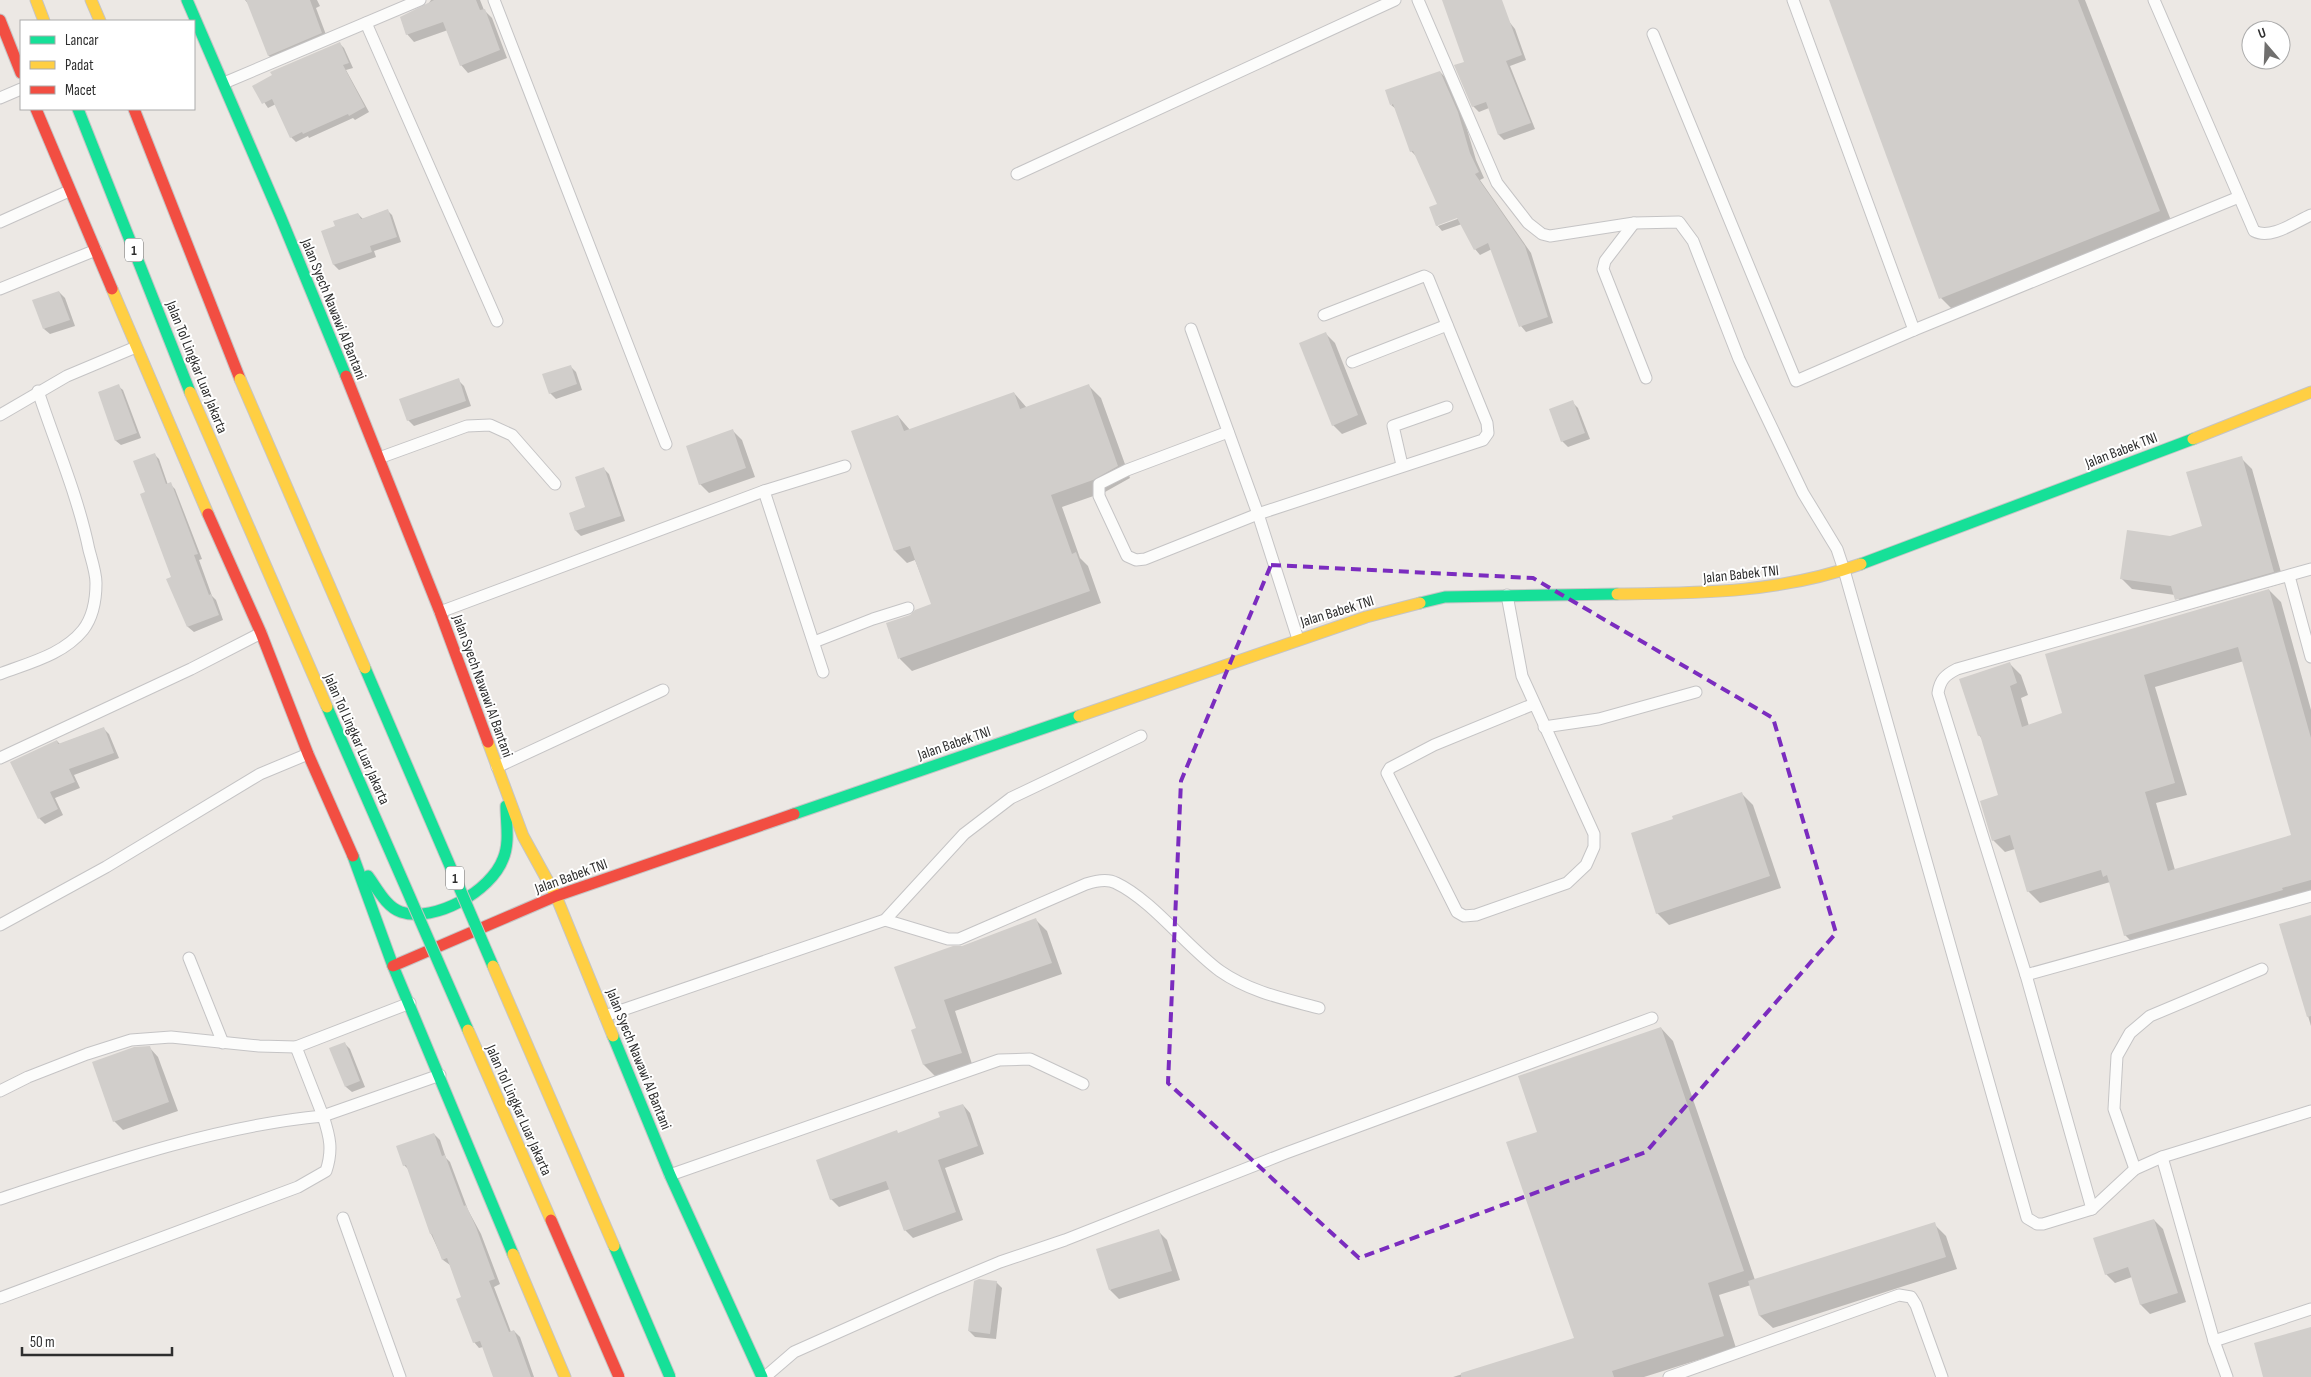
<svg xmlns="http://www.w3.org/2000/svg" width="2311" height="1377" viewBox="0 0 2311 1377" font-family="'Sofia Sans Condensed',sans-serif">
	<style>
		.shadow { fill: #0003; fill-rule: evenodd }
		.building { fill: #d1cecb; fill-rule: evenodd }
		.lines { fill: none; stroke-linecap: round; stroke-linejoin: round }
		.lane-casing { stroke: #c5c4c5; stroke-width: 13 }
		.fast-casing { stroke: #c5c4c5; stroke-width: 13 }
		.slow-casing { stroke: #c5c4c5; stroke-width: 13 }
		.jam-casing { stroke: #c5c4c5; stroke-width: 13 }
		.lane { stroke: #fcfcfb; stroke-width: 11 }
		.fast { stroke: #16e098; stroke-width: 11 }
		.slow { stroke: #ffcf43; stroke-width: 11 }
		.jam { stroke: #f24e42; stroke-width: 11 }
		.fast-bridge-casing { stroke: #c6c5c4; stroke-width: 13; stroke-linecap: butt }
		.slow-bridge-casing { stroke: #c6c5c4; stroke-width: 13; stroke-linecap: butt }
		.jam-bridge-casing { stroke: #c6c5c4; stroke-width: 13; stroke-linecap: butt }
		.fast-bridge { stroke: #16e098; stroke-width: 11 }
		.slow-bridge { stroke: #ffcf43; stroke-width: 11 }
		.jam-bridge { stroke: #f24e42; stroke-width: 11 }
		.marked { fill: none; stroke: #7b2cbf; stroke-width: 4; stroke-dasharray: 10 6; stroke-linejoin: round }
		.labels { text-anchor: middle; stroke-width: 4; stroke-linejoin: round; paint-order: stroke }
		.shield { fill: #fff; stroke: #6d6d6d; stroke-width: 1 }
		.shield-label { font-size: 14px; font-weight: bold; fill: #2e2e2e }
		.street-label { font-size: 15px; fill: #2e2e2e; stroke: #fff }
	</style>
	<rect width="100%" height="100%" fill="#ece8e4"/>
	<g class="shadow">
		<path d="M245,0H317L320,6L316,8L328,40L275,62L269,56L250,6Z"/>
		<path d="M431,0H480L484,10L492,18L507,58L468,73L461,65L448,30L414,42L407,34Z"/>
		<path d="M1443,0H1492L1515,29L1526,60L1510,66L1535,129L1504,140L1499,135L1489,108L1479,112L1473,106L1466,63Z"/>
		<path d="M1830,0H2085L2172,223L1953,310L1941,298Z"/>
		<path d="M340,44L344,48L353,68L346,70L369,112L355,120L353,118L309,138L308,136L296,142L291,137L276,104L268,108L254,87Z"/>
		<path d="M1440,72L1446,78L1464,119L1476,160L1484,178L1480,180L1531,253L1553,323L1526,332L1521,326L1492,249L1480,255L1475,249L1462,224L1442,231L1437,225L1439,204L1417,157L1411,151L1396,109L1391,105ZM1462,215L1463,217L1438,226V223Z"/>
		<path d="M387,210L392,215L401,242L374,251L376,257L339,270L334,265L323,232L336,227L358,214L363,219Z"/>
		<path d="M59,292L65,298L75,326L50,334L44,329Z"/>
		<path d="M1326,334L1335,343L1367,424L1342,434L1333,425Z"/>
		<path d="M570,366L576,372L582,390L556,399L550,393Z"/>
		<path d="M458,380L464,386L471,406L414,426L408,420Z"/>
		<path d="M118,386L123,390L141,438L121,445L116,441L99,392Z"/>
		<path d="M1089,386L1101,398L1130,478L1105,492L1062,507L1080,558L1088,566L1101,603L912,671L900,659L887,624L911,616L933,605L915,560L907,563L895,551L853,432L898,416L910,430L1014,393L1027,408Z"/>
		<path d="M1572,402L1578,408L1590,439L1568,447L1562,441Z"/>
		<path d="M733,431L742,440L755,477L709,493L700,484Z"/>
		<path d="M154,454L159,459L168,485L170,484L175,489L202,559L199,560L212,596L216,600L223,620L194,632L188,627L168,580L172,578L146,493Z"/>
		<path d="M2241,458L2252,469L2284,583L2188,610L2175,595L2132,589L2121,578L2170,538L2203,527Z"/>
		<path d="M604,469L609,474L625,521L581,536L576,531L570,513L586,508Z"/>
		<path d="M2269,590L2281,602L2311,710V895L2137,947L2125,935L2110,882L2040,903L2028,891L2015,849L2005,852L1993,840L2000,796L1982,739L1979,735L2009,663L2021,675L2028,695L2021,698L2029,726L2064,714ZM2244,661L2293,836L2175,870L2156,803L2187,795L2155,687Z"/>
		<path d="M103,728L109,734L119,758L74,775L80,788L55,798L63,815L45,824L39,818L57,741L60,744Z"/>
		<path d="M1741,793L1753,805L1781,888L1669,925L1657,913L1674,820Z"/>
		<path d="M2311,916V1026L2281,925Z"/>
		<path d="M1036,920L1047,931L1062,974L955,1011L972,1064L935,1076L924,1065L913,1030L917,1029L962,947Z"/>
		<path d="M1661,1028L1673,1041L1755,1280L1934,1224L1946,1236L1957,1269L1773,1328L1760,1316L1751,1285L1719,1295L1736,1348L1644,1377H1453L1575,1339L1539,1132Z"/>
		<path d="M344,1043L350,1049L365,1087L352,1092L346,1087Z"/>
		<path d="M149,1047L158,1057L178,1111L123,1130L114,1121Z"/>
		<path d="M963,1105L970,1113L984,1154L945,1168L963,1220L913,1238L905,1230L890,1189L839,1207L831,1199L941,1118Z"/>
		<path d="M434,1134L440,1140L446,1158L450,1162L468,1210L481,1234L500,1284L494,1287L511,1332L514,1331L520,1337L534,1377H494L483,1347L479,1348L474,1342L463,1298L450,1265L443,1260L431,1234L409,1170L404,1165Z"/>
		<path d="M2154,1220L2163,1229L2186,1302L2150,1314L2141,1305L2132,1277L2115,1283L2106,1274Z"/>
		<path d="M1158,1231L1167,1240L1180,1280L1119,1299L1110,1290Z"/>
		<path d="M996,1282L1002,1288L996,1339L975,1337L969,1331Z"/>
	</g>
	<g class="building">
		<path d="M246,0H310L322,33L268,56Z"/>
		<path d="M434,0H476L480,10L485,9L500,50L460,66L443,22L406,35L400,17Z"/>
		<path d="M1442,0H1502L1522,55L1506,61L1531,123L1498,135L1486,102L1472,107L1454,65L1464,62Z"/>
		<path d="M1829,0H2078L2160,211L1939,299Z"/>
		<path d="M340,42L349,63L343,65L365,107L349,116L348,114L303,134L302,132L290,138L272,99L262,104L252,86L272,75L270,72Z"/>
		<path d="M1440,71L1458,112L1470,153L1479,172L1475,174L1525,246L1548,317L1519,327L1488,243L1474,250L1457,218L1436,226L1429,207L1437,204L1413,151L1410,152L1393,104L1390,105L1385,90Z"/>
		<path d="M388,209L397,237L370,246L372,252L333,265L321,231L335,226L333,221L358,213L361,219Z"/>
		<path d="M59,291L70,320L43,329L32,300Z"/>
		<path d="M1326,332L1358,415L1332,426L1299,343Z"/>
		<path d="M571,365L577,384L549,394L542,374Z"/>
		<path d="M459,378L466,401L407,421L399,399Z"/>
		<path d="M119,384L137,433L115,441L98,392Z"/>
		<path d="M1089,384L1118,466L1093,480L1051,495L1072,554L1076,552L1090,591L898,659L886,623L910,615L915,610L931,604L910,546L894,551L851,431L898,415L904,431L1014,392L1020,409Z"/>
		<path d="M1573,400L1585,433L1561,442L1549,409Z"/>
		<path d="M733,429L746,468L699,485L686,446Z"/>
		<path d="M155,453L166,484L171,482L198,554L194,555L209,595L211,594L219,615L187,627L166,579L171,577L140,494L145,492L133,461Z"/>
		<path d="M2242,456L2274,572L2175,600L2171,586L2120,579L2127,530L2170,536L2202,526L2186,472Z"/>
		<path d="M604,467L621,516L575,531L569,513L585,507L575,477Z"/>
		<path d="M2269,589L2311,738V880L2282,888L2283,890L2124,936L2107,875L2103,877L2101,870L2027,892L2010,835L1992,841L1980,801L1998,795L1980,735L1978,736L1959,679L2010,662L2017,683L2010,686L2022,727L2062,713L2045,654ZM2238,647L2291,835L2168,871L2145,792L2175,783L2144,675Z"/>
		<path d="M104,727L114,753L69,769L75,782L50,792L58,809L38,819L10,762L57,740L58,744Z"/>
		<path d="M1742,792L1770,876L1656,914L1631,833L1673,819L1672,816Z"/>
		<path d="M2311,915V1016L2307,1017L2279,924Z"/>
		<path d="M1036,918L1052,963L944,1000L962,1053L923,1065L911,1030L916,1028L894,967L953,946H962Z"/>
		<path d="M1661,1027L1744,1271L1708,1283L1724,1336L1612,1371L1614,1377H1461V1373L1574,1338L1506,1142L1537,1132L1518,1076Z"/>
		<path d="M345,1042L360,1081L345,1087L329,1048Z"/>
		<path d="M150,1046L169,1102L113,1122L92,1062L134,1047Z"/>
		<path d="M963,1104L978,1146L938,1160L956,1212L904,1231L886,1181L830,1200L816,1160L897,1130L898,1133L940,1117L938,1112Z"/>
		<path d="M434,1133L442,1156L445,1155L464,1206L466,1205L476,1227L495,1279L489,1281L509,1332L514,1330L531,1377H493L480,1341L473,1343L456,1299L461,1297L447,1258L442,1260L432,1234H430L406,1165L403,1166L396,1146Z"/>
		<path d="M2154,1219L2178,1293L2140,1305L2128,1267L2105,1275L2093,1238Z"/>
		<path d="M1935,1222L1946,1257L1759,1316L1748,1281Z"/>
		<path d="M1159,1229L1172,1271L1109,1290L1096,1249Z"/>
		<path d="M979,1279L997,1281L990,1334L968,1331L974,1281Z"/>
		<path d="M2311,1327V1377H2263L2254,1343Z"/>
	</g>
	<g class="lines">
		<defs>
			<g id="lane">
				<path d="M494,0L666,444"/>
				<path d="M1418,0L1497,183L1528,223L1542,234L1550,236L1634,223L1679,222L1693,241L1739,359L1803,493L1837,549L1844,570L2027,1218L2037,1224H2043L2092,1209L2135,1169L2162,1157L2311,1111"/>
				<path d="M1793,0L1914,330"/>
				<path d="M2154,0L2254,231C2271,240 2295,222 2311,215"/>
				<path d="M366,23L497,321"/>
				<path d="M1653,34L1796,381L1914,330L2239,197"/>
				<path d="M224,83L420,0"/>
				<path d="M0,98L21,89"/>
				<path d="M1017,174L1395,0"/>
				<path d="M0,222L69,191"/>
				<path d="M1634,223L1605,261L1603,269L1646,378"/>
				<path d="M0,289L96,250"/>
				<path d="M1191,329L1258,514L1298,639"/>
				<path d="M1352,362L1447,325"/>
				<path d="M0,415L67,376L136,347"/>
				<path d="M1228,432L1127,470L1099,484V496L1127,556L1136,560L1145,559L1258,514L1483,440L1488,433L1487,423L1428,278L1424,276L1324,315"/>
				<path d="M379,458L467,426L490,425L512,435L555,484"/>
				<path d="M1402,465L1393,426L1447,407"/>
				<path d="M764,491L823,672"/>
				<path d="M2289,576L2311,657"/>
				<path d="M1507,595L1522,676L1594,834V847L1586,865L1567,883L1476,915L1464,916L1457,912L1387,773L1390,768L1434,745L1534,704"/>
				<path d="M440,612L764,491L845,466"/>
				<path d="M814,642L873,619L908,608"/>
				<path d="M0,674C28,663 63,655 83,630C93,617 96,600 96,583C96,573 92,561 89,550C78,496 55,443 38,391"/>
				<path d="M1544,727L1599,719L1696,692"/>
				<path d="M0,758L191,669L261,633"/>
				<path d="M497,767L663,690"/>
				<path d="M885,920L948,939H959L1086,884C1095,881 1107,878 1116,883C1152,900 1187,947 1220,971C1250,992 1285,999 1319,1008"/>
				<path d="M0,925L106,867L260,774L308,754"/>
				<path d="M189,958L223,1043"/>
				<path d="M2026,975L2311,896"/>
				<path d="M410,1003L296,1047L323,1116L440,1075"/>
				<path d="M605,1016L885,920L964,834L1011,798L1141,736"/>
				<path d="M0,1091L28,1077L87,1054L131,1040L171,1037L259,1046L296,1047"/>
				<path d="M2162,1157L2214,1341L2227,1377"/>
				<path d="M2135,1169L2114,1109L2117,1056L2130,1033L2150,1016L2262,969"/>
				<path d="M670,1175L999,1060L1030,1059L1083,1084"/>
				<path d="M0,1199C103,1165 215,1126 323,1116C330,1137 333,1150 326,1171L298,1187L0,1298"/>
				<path d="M2092,1209L2026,975L1938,693C1940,680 1945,675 1957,669L2311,569"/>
				<path d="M343,1218L400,1377"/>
				<path d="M2214,1341L2311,1309"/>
				<path d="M765,1377L794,1352L933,1290L1000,1262L1065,1240L1286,1153L1652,1018"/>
				<path d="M1669,1377L1899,1295L1911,1297L1916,1305L1942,1377"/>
			</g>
			<g id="fast">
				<path d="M187,0L281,218L346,376"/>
				<path d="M78,109L190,392"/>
				<path d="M1861,564L2193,439"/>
				<path d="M1420,603L1445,597L1617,594"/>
				<path d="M794,814L1079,716"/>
				<path d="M353,856L393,966L513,1254"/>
				<path d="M368,876C377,888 386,907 401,912C435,923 491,891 503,859C510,843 506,823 506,806"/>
				<path d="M613,1036L670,1175L762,1377"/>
			</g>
			<g id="slow">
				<path d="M36,0L44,21"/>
				<path d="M91,0L100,21"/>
				<path d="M112,289L208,514"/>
				<path d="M2193,439L2311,392"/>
				<path d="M1617,594C1703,593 1779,593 1861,564"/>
				<path d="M1079,716L1366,617L1420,603"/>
				<path d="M488,742L523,836L556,896L613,1036"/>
				<path d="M513,1254L565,1377"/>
			</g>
			<g id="jam">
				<path d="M0,20L21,73"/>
				<path d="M36,109L112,289"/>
				<path d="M134,109L240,379"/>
				<path d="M346,376L440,612L488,742"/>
				<path d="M208,514L261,633L308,754L353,856"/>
				<path d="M393,966L556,896L794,814"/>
			</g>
		</defs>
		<use href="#lane" class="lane-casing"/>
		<use href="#fast" class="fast-casing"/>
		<use href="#slow" class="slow-casing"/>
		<use href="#jam" class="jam-casing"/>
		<use href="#lane" class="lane"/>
		<use href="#fast" class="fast"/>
		<use href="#slow" class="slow"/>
		<use href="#jam" class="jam"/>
		<defs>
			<g id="fast-bridge">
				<path d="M365,668L493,966"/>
				<path d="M327,707L468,1030"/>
				<path d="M614,1246L670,1377"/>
			</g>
			<g id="slow-bridge">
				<path d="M240,379L365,668"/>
				<path d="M190,392L327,707"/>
				<path d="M493,966L614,1246"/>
				<path d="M468,1030L551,1220"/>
			</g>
			<path id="jam-bridge" d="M551,1220L619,1377"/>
		</defs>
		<use href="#fast-bridge" class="fast-bridge-casing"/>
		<use href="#slow-bridge" class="slow-bridge-casing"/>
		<use href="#jam-bridge" class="jam-bridge-casing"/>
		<use href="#fast-bridge" class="fast-bridge"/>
		<use href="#slow-bridge" class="slow-bridge"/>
		<use href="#jam-bridge" class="jam-bridge"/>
	</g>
	<path class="marked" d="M1271,565L1533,578L1773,718L1836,933L1646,1152L1359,1258L1168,1083L1181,781Z"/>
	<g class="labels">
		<g class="shield">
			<rect x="125" y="238.5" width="18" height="23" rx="4"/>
			<rect x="446" y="866.5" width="18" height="23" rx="4"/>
		</g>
		<g class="shield-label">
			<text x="134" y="255">1</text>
			<text x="455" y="883">1</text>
		</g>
		<g class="street-label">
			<text transform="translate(334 309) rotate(68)" y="5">Jalan Syech Nawawi Al Bantani</text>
			<text transform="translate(197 367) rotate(68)" y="5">Jalan Tol Lingkar Luar Jakarta</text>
			<text transform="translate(2121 450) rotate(-21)" y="5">Jalan Babek TNI</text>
			<text transform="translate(1741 574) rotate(-6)" y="5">Jalan Babek TNI</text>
			<text transform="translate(1337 611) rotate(-17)" y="5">Jalan Babek TNI</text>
			<text transform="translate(483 686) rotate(70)" y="5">Jalan Syech Nawawi Al Bantani</text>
			<text transform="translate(357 739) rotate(66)" y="5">Jalan Tol Lingkar Luar Jakarta</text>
			<text transform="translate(954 743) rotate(-19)" y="5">Jalan Babek TNI</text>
			<text transform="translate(571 876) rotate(-20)" y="5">Jalan Babek TNI</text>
			<text transform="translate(639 1059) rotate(68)" y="5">Jalan Syech Nawawi Al Bantani</text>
			<text transform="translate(519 1110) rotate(66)" y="5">Jalan Tol Lingkar Luar Jakarta</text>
		</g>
	</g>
	<rect x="20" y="20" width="175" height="90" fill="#ffffff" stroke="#ababab"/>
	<rect x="30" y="36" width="25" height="8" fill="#16e098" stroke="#ababab"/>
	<text x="65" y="45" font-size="15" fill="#2e2e2e">Lancar</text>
	<rect x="30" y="61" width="25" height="8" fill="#ffcf43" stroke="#ababab"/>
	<text x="65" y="70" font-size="15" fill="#2e2e2e">Padat</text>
	<rect x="30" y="86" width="25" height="8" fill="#f24e42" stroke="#ababab"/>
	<text x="65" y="95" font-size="15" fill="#2e2e2e">Macet</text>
	<g transform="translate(2266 45) rotate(341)"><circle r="24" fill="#ffffff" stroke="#ababab"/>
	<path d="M0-4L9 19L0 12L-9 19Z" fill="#706f6e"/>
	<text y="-8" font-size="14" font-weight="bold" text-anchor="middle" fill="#2e2e2e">U</text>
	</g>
	<path d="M22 1347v8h150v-8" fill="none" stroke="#2e2e2e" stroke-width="2.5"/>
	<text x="30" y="1347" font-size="15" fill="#2e2e2e" stroke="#ffffff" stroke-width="4" paint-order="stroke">50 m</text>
</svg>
